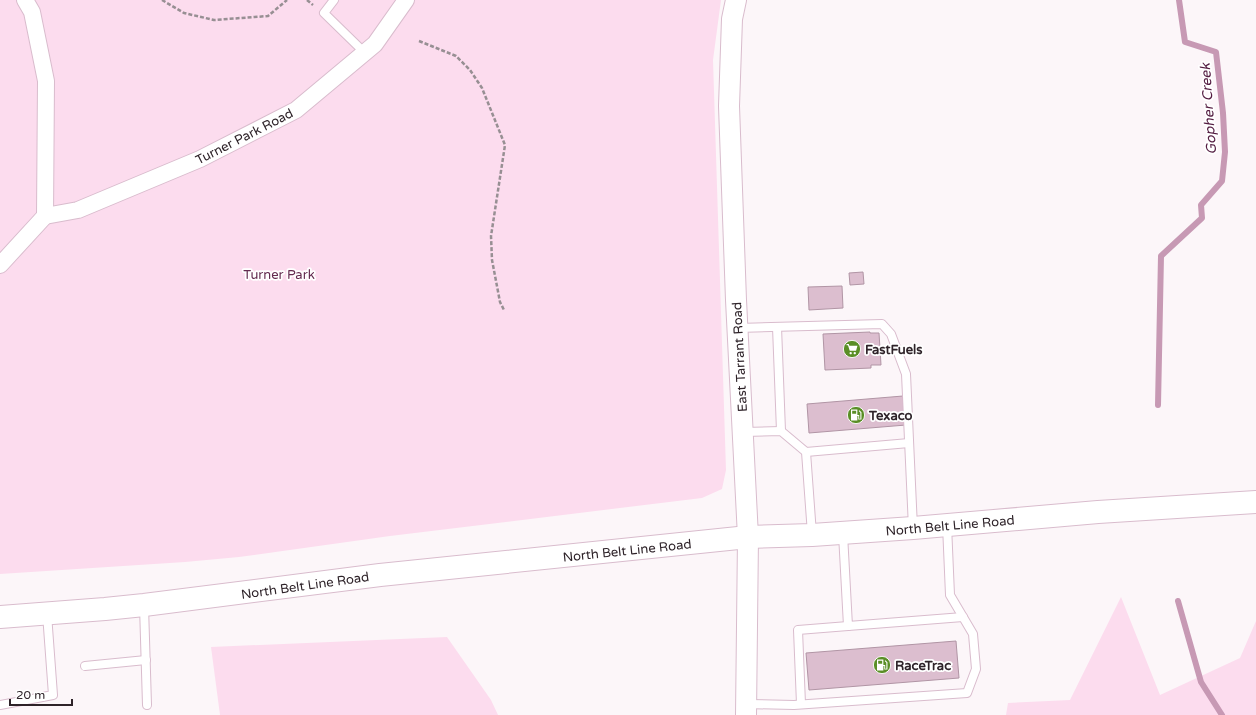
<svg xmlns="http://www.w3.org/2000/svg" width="1256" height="715" viewBox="0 0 1256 715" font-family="'Varela Round',sans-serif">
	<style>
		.green { fill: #fcdcee }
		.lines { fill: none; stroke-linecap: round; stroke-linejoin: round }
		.stream { stroke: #c799b4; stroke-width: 6 }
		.building { fill: #dcbecf; stroke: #b195a5 }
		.service-casing { stroke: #d9bccd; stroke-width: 10 }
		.minor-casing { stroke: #d9bccd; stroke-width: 18 }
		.tertiary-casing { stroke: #d9bccd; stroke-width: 22 }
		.primary-casing { stroke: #d9bccd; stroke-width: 24 }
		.path { stroke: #978f93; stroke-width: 2.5; stroke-dasharray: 4 2; stroke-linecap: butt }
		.service { stroke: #fff; stroke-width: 8 }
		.minor { stroke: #fff; stroke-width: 16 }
		.tertiary { stroke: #fff; stroke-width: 20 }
		.primary { stroke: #fff; stroke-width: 22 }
		.labels { text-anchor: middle; stroke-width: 3.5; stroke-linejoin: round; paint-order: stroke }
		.street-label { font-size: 13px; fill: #2e2329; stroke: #fff }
		.park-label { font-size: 13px; fill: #642b50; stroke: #fff }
		.poi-label { font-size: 13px; font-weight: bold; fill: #2e2329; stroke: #fff; text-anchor: start }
		.water-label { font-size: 14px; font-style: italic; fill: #531c41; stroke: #fff }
	</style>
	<rect width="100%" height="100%" fill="#fcf6f9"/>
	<g class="green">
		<path d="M0,0H721L713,60L726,470L722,489L702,498L390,536L239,557L185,562L0,574Z"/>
		<path d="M1121,597L1160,695L1240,658L1256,621V715H1006L1008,703L1070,700Z"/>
		<path d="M447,637L491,700L498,715H220L211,647Z"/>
	</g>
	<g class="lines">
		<g class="stream">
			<path d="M1158,405L1161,256L1202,218L1201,205L1222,181L1225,152L1223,113L1216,52L1185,42L1179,0"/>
			<path d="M1178,601L1201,682L1222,715"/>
		</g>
	</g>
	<g class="building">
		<path d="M863,272L864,284L850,285L849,273Z"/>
		<path d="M842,286L843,308L809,310L808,287Z"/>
		<path d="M870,332V333H879L881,365H871V368L825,370L823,334Z"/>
		<path d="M903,396L906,425L809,433L807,404Z"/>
		<path d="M956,641L959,678L809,690L806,653Z"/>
	</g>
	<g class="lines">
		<defs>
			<g id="service">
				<path d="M334,0L324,13L365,53"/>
				<path d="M777,327L781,431"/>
				<path d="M738,328L882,324L891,334L906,374L913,528"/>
				<path d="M743,432L781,431L806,452L812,534"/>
				<path d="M806,452L909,443"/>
				<path d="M843,534L848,626L963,617"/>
				<path d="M144,606L147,705"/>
				<path d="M85,666L146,660"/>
				<path d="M746,704L794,705L967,693L976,669L973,634L950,595L947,525"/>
				<path d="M801,704L798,630L848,626"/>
				<path d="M0,705L53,695L47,614"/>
			</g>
			<g id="minor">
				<path d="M25,0L32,12L46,81L45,216"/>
				<path d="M45,216L78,210L200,159L296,110L375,44L406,0"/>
				<path d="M0,265L45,216"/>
			</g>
			<path id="tertiary" d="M736,0L732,19L729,106L736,300L748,537L746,715"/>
			<path id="primary" d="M0,617L105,609L144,605L380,575L748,537L812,535L913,528L1098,512L1256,502"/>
		</defs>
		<use href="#service" class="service-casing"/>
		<use href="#minor" class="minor-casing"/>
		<use href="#tertiary" class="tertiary-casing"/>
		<use href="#primary" class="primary-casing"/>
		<g class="path">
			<path d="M162,0L184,13L214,20L268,16L287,0"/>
			<path d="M307,0L313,5"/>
			<path d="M419,41L456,56L470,70L482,88L505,145L491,236L492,260L500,302L504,310"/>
		</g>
		<use href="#service" class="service"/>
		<use href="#minor" class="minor"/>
		<use href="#tertiary" class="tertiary"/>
		<use href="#primary" class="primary"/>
	</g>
	<defs>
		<symbol id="supermarket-disc" viewBox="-11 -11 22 22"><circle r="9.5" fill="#5a8e26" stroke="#fff"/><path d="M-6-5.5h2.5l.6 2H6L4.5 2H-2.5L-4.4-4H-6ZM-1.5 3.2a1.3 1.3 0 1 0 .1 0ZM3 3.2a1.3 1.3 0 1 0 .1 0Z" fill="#fff"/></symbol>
		<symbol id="fuel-disc" viewBox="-11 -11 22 22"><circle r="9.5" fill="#5a8e26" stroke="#fff"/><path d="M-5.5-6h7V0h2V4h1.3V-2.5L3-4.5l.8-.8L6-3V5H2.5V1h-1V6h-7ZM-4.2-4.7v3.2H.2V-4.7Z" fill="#fff"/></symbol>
	</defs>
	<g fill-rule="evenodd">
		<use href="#supermarket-disc" x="842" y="339" width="20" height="20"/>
		<use href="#fuel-disc" x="846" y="405" width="20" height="20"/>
		<use href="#fuel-disc" x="872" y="655" width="20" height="20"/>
	</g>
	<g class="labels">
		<g class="street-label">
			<text transform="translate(244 136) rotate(-27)" y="5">Turner Park Road</text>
			<text transform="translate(739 357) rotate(-93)" y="5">East Tarrant Road</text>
			<text transform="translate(950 525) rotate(-5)" y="5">North Belt Line Road</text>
			<text transform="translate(627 550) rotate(-6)" y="5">North Belt Line Road</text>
			<text transform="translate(305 585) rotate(-8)" y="5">North Belt Line Road</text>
		</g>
		<g class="park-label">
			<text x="279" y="279">Turner Park</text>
		</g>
		<g class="poi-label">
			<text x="865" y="354">FastFuels</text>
			<text x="869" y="420">Texaco</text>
			<text x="895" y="670">RaceTrac</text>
		</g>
		<g class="water-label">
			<text transform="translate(1208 109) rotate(-94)" y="5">Gopher Creek</text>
		</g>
	</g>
	<path d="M10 699v6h62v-6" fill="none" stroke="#2e2329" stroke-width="2"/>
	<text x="16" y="699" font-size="12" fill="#2e2329" stroke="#ffffff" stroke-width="3" paint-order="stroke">20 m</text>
</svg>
